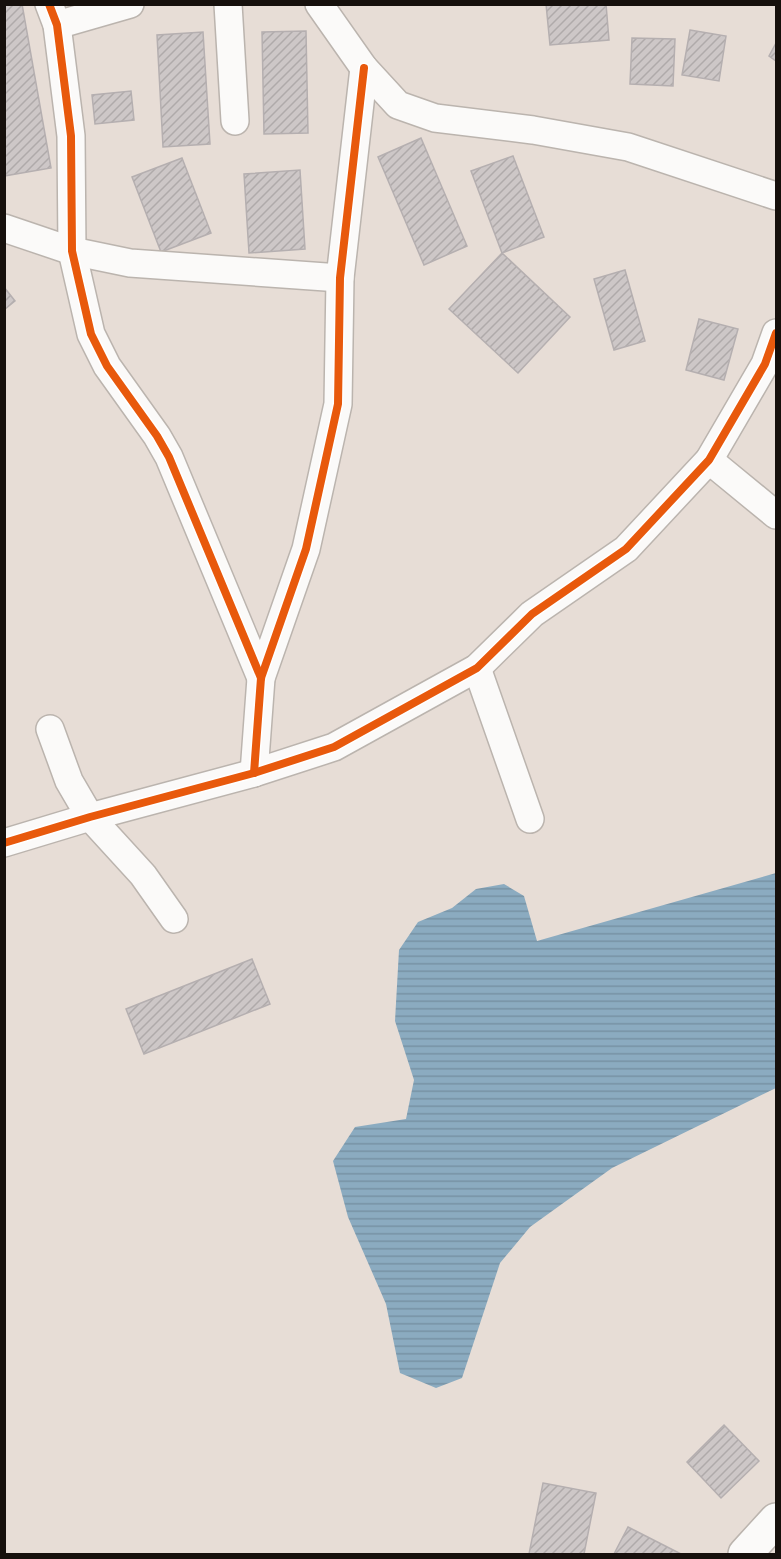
<svg xmlns="http://www.w3.org/2000/svg" width="781" height="1559" viewBox="0 0 781 1559" font-family="'PT Sans',sans-serif">
	<style>
		.water { fill: url(#water-rules) }
		.building { fill: url(#building-hatch); stroke: #b5afb0; stroke-width: 1.5 }
		.lines { fill: none; stroke-linecap: round; stroke-linejoin: round }
		.minor-casing { stroke: #bbb4ae; stroke-width: 30 }
		.tertiary-casing { stroke: #bbb4ae; stroke-width: 36 }
		.minor { stroke: #fbfaf9; stroke-width: 27 }
		.tertiary { stroke: #fbfaf9; stroke-width: 33 }
		.cycleway-casing { stroke: #fff; stroke-width: 11 }
		.cycleway { stroke: #e8590c; stroke-width: 8 }
	</style>
	<defs>
		<pattern id="water-rules" width="6" height="5" patternUnits="userSpaceOnUse" patternTransform="scale(1.5)"><rect width="6" height="5" fill="#8babc0"/><path d="M0 2.5h6" fill="none" stroke="#7792a4"/></pattern>
		<pattern id="building-hatch" width="6" height="6" patternUnits="userSpaceOnUse" patternTransform="scale(1.5)"><rect width="6" height="6" fill="#cdc7c7"/><path d="M-1 1l2-2M0 6l6-6M5 7l2-2" fill="none" stroke="#afaaaa"/></pattern>
	</defs>
	<rect width="100%" height="100%" fill="#e7ddd6"/>
	<path class="water" d="M776,873V1088L612,1168L530,1227L500,1263L462,1378L436,1388L400,1373L386,1304L348,1217L333,1161L355,1127L406,1119L414,1080L395,1021L399,950L418,922L452,908L476,889L504,884L524,896L537,941Z"/>
	<g class="building">
		<path d="M4,4H22L51,168L4,176Z"/>
		<path d="M546,4H606L609,40L550,45Z"/>
		<path d="M690,30L726,36L719,81L682,75Z"/>
		<path d="M306,31L308,133L264,134L262,32Z"/>
		<path d="M203,32L210,144L163,147L157,35Z"/>
		<path d="M632,38L675,39L673,86L630,84Z"/>
		<path d="M776,43V61L769,56Z"/>
		<path d="M131,91L134,120L95,124L92,95Z"/>
		<path d="M421,138L467,246L424,265L378,157Z"/>
		<path d="M513,156L544,237L502,253L471,171Z"/>
		<path d="M182,158L211,233L161,252L132,177Z"/>
		<path d="M300,170L305,249L249,253L244,174Z"/>
		<path d="M502,253L570,317L518,373L449,309Z"/>
		<path d="M625,270L645,341L614,350L594,279Z"/>
		<path d="M4,287L15,301L4,310Z"/>
		<path d="M699,319L738,329L724,380L686,370Z"/>
		<path d="M252,959L270,1004L144,1054L126,1009Z"/>
		<path d="M724,1425L759,1461L721,1498L687,1462Z"/>
		<path d="M543,1483L596,1493L584,1554H529Z"/>
		<path d="M628,1527L681,1554H614Z"/>
	</g>
	<g class="lines">
		<defs>
			<g id="minor">
				<path d="M49,4L57,25L71,136L72,251L91,334L107,366L157,436L169,457L261,678"/>
				<path d="M228,4L235,121"/>
				<path d="M319,4L364,68L398,105L435,118L533,130L628,147L776,196"/>
				<path d="M57,25L130,4"/>
				<path d="M4,228L72,251L130,263L340,278"/>
				<path d="M709,460L776,515"/>
				<path d="M477,668L530,819"/>
				<path d="M50,729L69,781L90,817L143,875L174,919"/>
				<path d="M254,773L261,678L306,549L338,404L340,278L364,68"/>
				<path d="M4,843L90,817L254,773L334,747L477,668L532,614L626,549L709,460L765,364L776,333"/>
			</g>
			<path id="tertiary" d="M745,1554L776,1520"/>
		</defs>
		<use href="#minor" class="minor-casing"/>
		<use href="#tertiary" class="tertiary-casing"/>
		<use href="#minor" class="minor"/>
		<use href="#tertiary" class="tertiary"/>
		<defs>
			<g id="cycleway">
				<path d="M49,4L57,25L71,136L72,251L91,334L107,366L157,436L169,457L261,678"/>
				<path d="M254,773L261,678L306,549L338,404L340,278L364,68"/>
				<path d="M4,843L90,817L254,773L334,747L477,668L532,614L626,549L709,460L765,364L776,333"/>
			</g>
		</defs>
		<use href="#cycleway" class="cycleway-casing"/>
		<use href="#cycleway" class="cycleway"/>
	</g>
	<rect width="781" height="1559" fill="none" stroke="#16100c" stroke-width="12"/>
</svg>
